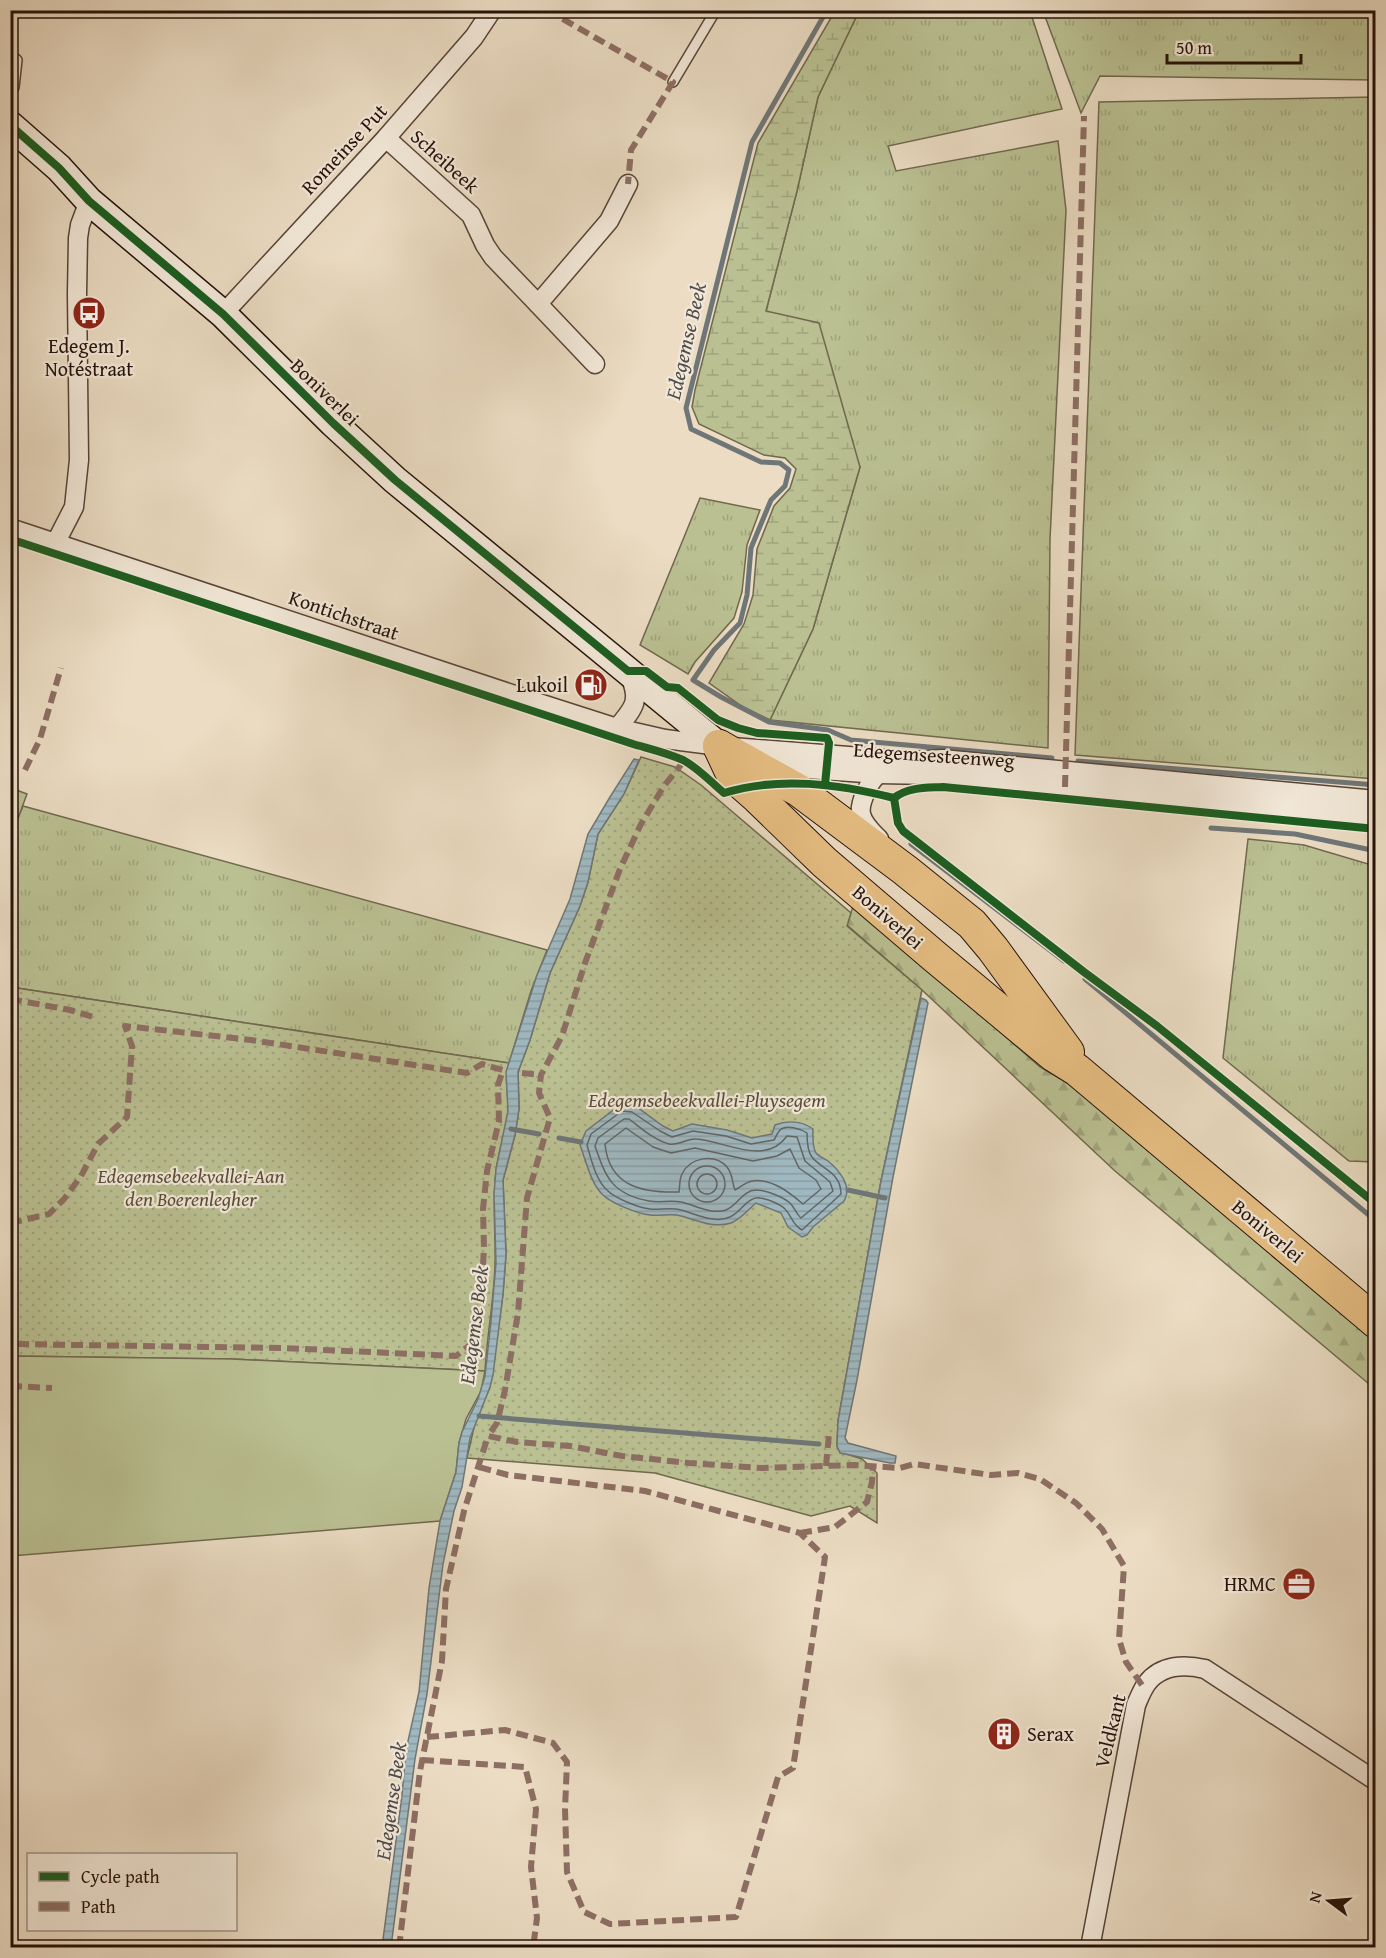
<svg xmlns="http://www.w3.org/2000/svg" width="1386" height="1958" viewBox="0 0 1386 1958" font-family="'Gentium Book Plus',serif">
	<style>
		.grass { fill: url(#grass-tufts); stroke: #70694e; stroke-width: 1.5 }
		.forest { fill: url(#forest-firs); stroke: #70694e; stroke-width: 1.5 }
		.wetland { fill: url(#wetland-marsh); stroke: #70694e; stroke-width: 1.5 }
		.park { fill: url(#park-dots); stroke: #70694e; stroke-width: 1.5 }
		.garden { fill: #bac092; stroke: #70694e; stroke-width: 1.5 }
		.water { fill: url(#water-rules); stroke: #6f7677; stroke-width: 1.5 }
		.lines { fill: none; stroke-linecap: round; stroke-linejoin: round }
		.shore { stroke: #626565; stroke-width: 1.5 }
		.stream { stroke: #6f7677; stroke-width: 5 }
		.service-casing { stroke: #574438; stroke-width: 12 }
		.minor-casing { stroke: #574438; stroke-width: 21 }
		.secondary-casing { stroke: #26120a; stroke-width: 30 }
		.trunk-casing { stroke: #26120a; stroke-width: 34 }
		.service { stroke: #f2e8d8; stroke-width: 9 }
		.minor { stroke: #f2e8d8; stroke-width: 18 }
		.secondary { stroke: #f2e8d8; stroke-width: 27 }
		.trunk { stroke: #e6be82; stroke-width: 32 }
		.quiet { stroke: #8d6e63; stroke-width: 6; stroke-dasharray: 12 6; stroke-linecap: butt }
		.cycleway-casing { stroke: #f2e8d8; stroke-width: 11 }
		.cycleway { stroke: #1b5e20; stroke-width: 8 }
		.labels { text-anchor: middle; stroke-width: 4.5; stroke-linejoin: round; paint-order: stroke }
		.street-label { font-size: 20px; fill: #26120a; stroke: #f2e8d8 }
		.poi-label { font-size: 20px; fill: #26120a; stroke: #f2e8d8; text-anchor: end }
		.park-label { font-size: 20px; font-style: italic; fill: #5a4f3a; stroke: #f2e8d8 }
		.water-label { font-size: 21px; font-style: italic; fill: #504c4a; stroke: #f2e8d8 }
	</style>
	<defs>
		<pattern id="grass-tufts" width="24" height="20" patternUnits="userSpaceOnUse" patternTransform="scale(1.5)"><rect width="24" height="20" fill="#bac092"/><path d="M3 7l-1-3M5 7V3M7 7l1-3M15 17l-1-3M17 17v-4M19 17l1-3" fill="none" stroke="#a0a47d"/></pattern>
		<pattern id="forest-firs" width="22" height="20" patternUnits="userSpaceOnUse" patternTransform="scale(1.5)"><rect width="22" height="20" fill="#bac092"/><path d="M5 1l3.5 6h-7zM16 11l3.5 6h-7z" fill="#a0a47d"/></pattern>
		<pattern id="wetland-marsh" width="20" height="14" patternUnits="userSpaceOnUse" patternTransform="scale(1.5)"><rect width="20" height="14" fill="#bac092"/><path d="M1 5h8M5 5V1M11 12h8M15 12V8" fill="none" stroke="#a0a47d"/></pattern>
		<pattern id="park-dots" width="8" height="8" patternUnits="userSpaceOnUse" patternTransform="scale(1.5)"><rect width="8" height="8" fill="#bac092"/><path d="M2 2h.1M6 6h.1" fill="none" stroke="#a0a47d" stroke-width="1.8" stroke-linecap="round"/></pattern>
		<pattern id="water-rules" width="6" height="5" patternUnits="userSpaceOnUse" patternTransform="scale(1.5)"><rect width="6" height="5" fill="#9fb8c0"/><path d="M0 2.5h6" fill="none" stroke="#899da4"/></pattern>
	</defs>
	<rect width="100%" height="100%" fill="#ebdcc3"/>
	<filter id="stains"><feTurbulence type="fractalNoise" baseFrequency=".00333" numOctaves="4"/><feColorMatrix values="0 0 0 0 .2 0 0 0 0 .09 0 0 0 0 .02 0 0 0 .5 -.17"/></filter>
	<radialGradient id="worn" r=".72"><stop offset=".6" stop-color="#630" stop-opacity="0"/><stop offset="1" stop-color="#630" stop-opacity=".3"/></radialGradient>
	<g class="grass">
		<path d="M859,11H1030L1062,109L888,146L896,171L1058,141L1066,210L1050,539L1048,748L770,720L813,629L860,467L766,311L797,191L818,97Z"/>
		<path d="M1043,11H1375V80L1100,76L1081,113Z"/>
		<path d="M1375,97V779L1075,755L1099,102Z"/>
		<path d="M700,498L760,510L747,545L742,592L734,618L695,662L688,674L640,645Z"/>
		<path d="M23,806L547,950L531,991L509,1063L11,987L10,837Z"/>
		<path d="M1248,839L1304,845L1375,866V1162L1349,1161L1223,1058Z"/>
	</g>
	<path class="forest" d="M854,903L1040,1067L1068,1083L1375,1342V1389L1115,1171L922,990L847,925Z"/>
	<path class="wetland" d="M835,11H859L818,97L797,191L766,311L819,323L860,467L813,629L770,720L743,707L709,683L744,624L753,595L757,549L774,506L790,488L796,469L785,458L764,455L699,424L692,407L695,390L758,143Z"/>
	<g class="park">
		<path d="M641,757L675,767L701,785L851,913L847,926L922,990L881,1181L838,1421L837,1446L840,1452L862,1459L877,1473V1523L850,1506L811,1516L655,1473L467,1458L475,1423L490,1387L503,1294L506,1254L503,1180L515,1135L519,1109L518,1072L530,1040L550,973L580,906L588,882L598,834L624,794Z"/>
		<path d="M10,987L509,1063C503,1080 510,1096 508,1113C505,1133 498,1152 496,1172C492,1203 496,1234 495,1265C494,1300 487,1335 485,1371L232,1359L11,1356Z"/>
	</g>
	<g class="garden">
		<path d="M11,788L27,794L11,837L10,788Z"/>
		<path d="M11,1356L232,1359L485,1371L481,1391L466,1419L459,1443L456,1472L440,1521L11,1556Z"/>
	</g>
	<g class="water">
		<path d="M634,759L639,760L624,794L598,834L588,882L580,906L550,973L530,1040L518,1072L519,1109L515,1135L503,1180L506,1254L503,1294L493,1375L490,1387L470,1438L462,1487L454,1511L443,1564L427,1694L415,1759L391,1947H382L402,1795L406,1750L419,1692L429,1588L440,1521L456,1472L459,1443L462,1432L478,1399L485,1376L491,1321L496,1263L494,1194L496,1169L508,1111L506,1072L537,975L570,899L588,834L610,797Z"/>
		<path d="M921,998L926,1000L928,1003L893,1177L857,1380L845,1438L848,1443L896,1456L895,1463H890L840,1453L837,1446L838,1421L881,1181Z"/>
		<path d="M620,1105H634L663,1126L673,1131L692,1124L727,1130L752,1138L772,1134L775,1125C788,1120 802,1121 813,1129C813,1136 812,1147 816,1153C818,1156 825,1159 828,1161C839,1170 853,1187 844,1201L813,1227L807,1235L802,1237L788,1227L781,1213L756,1203C749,1209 740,1220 731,1223C712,1229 695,1219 677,1215C668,1214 659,1216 650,1215C638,1214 611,1203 603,1195C591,1184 586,1161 580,1145L586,1131Z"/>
	</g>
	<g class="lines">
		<g class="shore">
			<path d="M622,1111L632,1112L660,1131L672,1137L693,1131L726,1136L751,1144L774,1140C776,1137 777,1133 780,1130C786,1124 801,1129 807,1133C807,1140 807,1151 812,1157C822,1170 841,1172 841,1194L802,1230C792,1225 792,1216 785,1209C780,1204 768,1199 760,1198C748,1196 741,1212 730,1217C715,1224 696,1214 681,1210C671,1207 660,1210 650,1209C639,1208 615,1198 608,1191C596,1181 591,1159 587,1145L591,1134Z"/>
			<path d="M624,1119H629C641,1128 654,1140 669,1144C679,1146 687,1138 696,1139C726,1141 765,1167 787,1136L797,1137L805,1161L830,1182L833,1191L801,1218C796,1214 795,1208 790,1203C783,1197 766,1190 756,1190C743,1190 737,1206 726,1210C711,1215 695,1205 681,1202C670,1200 659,1203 649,1201C612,1194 606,1178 595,1146L598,1138Z"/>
			<path d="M626,1128L653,1147L671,1153L695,1148L753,1161L777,1156L790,1149L799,1168L816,1180L821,1189L803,1204C790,1193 772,1178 752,1181C746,1182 741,1187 735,1190C732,1183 733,1174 727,1167C715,1153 690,1157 682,1174C679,1180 680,1187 679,1192C643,1193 609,1187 605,1144Z"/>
			<circle cx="707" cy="1184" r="18"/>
			<circle cx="707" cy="1184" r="10"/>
		</g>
		<g class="stream">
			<path d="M827,10L752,142L686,408L691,429L761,462L780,463L789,470L785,486L771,500L751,548L747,595L740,623L714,650L693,680L721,697L769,722L828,730L851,740L1052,758"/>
			<path d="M1078,761L1376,785"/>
			<path d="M1211,828L1295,834L1376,851"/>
			<path d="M911,844L1064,961"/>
			<path d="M1085,979L1376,1221"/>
			<path d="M511,1129L539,1134"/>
			<path d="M559,1138L581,1142"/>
			<path d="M848,1190L885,1198"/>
			<path d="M479,1416L819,1444"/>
		</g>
		<defs>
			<g id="service">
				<path d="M10,54L17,60L14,87L10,95"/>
				<path d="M673,82L716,10"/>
			</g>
			<g id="minor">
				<path d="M386,138L471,215L485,245L493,257L538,304L609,221L628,184"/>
				<path d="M538,304L595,364"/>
				<path d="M223,314L386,138L474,37L492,10"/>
				<path d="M10,528L542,704L617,728L665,739L719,746L913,761L942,759L1376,800"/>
				<path d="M56,542L74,507L79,460L77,294L78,238L80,225L89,201"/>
				<path d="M617,728C635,707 641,700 629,674"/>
				<path d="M766,762L779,767L879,774L931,775L1376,817"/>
				<path d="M879,839C873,833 863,824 861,814C859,803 869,781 879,774"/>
				<path d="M1090,1948L1136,1705C1139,1698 1142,1690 1147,1683C1161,1665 1184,1664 1205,1669L1376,1781"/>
			</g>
			<path id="secondary" d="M10,125L59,168L89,201L223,314L333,423L395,480L719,746"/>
			<g id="trunk">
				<path d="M719,746L733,776L757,797L824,862L934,956L1053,1055L1077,1070L1376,1322"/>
				<path d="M719,746L798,790L905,870L972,924L993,949L1068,1052"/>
			</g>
		</defs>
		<use href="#service" class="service-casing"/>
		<use href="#minor" class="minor-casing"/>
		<use href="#secondary" class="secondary-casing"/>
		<use href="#trunk" class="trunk-casing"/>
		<use href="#service" class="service"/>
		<use href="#minor" class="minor"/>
		<use href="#secondary" class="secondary"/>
		<use href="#trunk" class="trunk"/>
		<g class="quiet">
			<path d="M547,10L673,82L631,150L628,184"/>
			<path d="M684,761L664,786L641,824L620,869L585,963L562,1036L541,1075L539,1093L550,1118L527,1198L518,1313L505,1390L497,1423L488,1436L517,1442L570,1446L622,1456L689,1463L761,1468L855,1465L900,1468L914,1464L991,1475L1018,1473L1040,1479L1076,1503L1102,1529L1124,1566L1119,1639L1126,1662L1144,1688"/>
			<path d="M25,770L40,739L61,668"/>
			<path d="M1065,787L1084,116"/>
			<path d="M10,999L70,1010L97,1018"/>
			<path d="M522,1073L541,1075"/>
			<path d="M10,1223L49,1214L64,1199L81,1176L98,1144L127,1117L132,1046L125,1026L251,1040L467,1073L482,1064L503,1070L498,1085L499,1121L487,1171L483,1209L484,1248L481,1297L475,1341L456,1356L282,1348L10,1344"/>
			<path d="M10,1386L52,1388"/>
			<path d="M826,1466L829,1434"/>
			<path d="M800,1533L835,1527L867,1502L872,1482L873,1465"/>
			<path d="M427,1737L505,1730L553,1743L567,1762L565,1809L567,1872L584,1912L610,1924L736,1917L778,1777L793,1768L825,1557L800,1533L645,1491L508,1475L479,1467"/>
			<path d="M422,1760L525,1767L536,1809L531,1867L537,1918L533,1948"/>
			<path d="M399,1948L420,1771L442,1661L446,1589L464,1511L488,1436"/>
		</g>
		<defs>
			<g id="cycleway">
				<path d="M10,125L59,168L89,201L223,314L333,423L395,480L628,671H646L667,687L678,688L718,720L738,728L757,733L827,738L829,743L825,785"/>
				<path d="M10,539L633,744C650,749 667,753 683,760C698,768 711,782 724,793C780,776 838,784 894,798L898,823L903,831L1084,972L1157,1026L1376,1204"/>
				<path d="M894,798C908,787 926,788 943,787L1376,829"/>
			</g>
		</defs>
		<use href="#cycleway" class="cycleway-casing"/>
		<use href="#cycleway" class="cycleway"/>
	</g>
	<defs>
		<symbol id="bus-disc" viewBox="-11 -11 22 22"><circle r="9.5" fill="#8f2418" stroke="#f2e8d8"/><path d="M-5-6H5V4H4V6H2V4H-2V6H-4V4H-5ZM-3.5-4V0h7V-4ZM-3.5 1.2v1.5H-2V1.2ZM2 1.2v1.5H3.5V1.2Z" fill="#fff"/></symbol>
		<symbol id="fuel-disc" viewBox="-11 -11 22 22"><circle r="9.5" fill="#8f2418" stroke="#f2e8d8"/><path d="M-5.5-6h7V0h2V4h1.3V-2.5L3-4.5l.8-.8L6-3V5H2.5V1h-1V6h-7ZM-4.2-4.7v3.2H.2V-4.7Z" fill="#fff"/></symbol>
		<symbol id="office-disc" viewBox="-11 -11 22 22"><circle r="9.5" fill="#8f2418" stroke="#f2e8d8"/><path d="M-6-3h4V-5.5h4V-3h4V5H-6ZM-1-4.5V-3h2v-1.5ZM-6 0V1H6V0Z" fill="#fff"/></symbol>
		<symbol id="building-disc" viewBox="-11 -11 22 22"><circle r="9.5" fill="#8f2418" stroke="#f2e8d8"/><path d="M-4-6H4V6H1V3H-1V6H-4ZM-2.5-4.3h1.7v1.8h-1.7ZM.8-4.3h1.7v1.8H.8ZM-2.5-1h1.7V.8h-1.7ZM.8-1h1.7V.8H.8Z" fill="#fff"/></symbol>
	</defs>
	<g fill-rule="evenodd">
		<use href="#bus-disc" x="70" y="294" width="38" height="38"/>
		<use href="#fuel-disc" x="572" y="666" width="38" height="38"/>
		<use href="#office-disc" x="1280" y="1565" width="38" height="38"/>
		<use href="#building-disc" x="985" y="1715" width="38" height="38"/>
	</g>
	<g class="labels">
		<g class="street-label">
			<text transform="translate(344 149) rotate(-47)" y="7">Romeinse Put</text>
			<text transform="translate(445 161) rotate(42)" y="7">Scheibeek</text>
			<text transform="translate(325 392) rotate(44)" y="7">Boniverlei</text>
			<text transform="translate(344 615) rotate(19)" y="7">Kontichstraat</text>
			<text transform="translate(934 755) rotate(4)" y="7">Edegemsesteenweg</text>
			<text transform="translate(888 917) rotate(41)" y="7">Boniverlei</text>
			<text transform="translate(1268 1231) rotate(40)" y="7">Boniverlei</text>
			<text transform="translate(1110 1731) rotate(-76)" y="7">Veldkant</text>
		</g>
		<g class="poi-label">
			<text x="89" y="353" text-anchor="middle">Edegem J.<tspan x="89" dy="23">Notéstraat</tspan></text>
			<text x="568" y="692">Lukoil</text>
			<text x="1276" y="1591">HRMC</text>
			<text x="1027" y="1741" text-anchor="start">Serax</text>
		</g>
		<g class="park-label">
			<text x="707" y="1107">Edegemsebeekvallei-Pluysegem</text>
			<text x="191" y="1183">Edegemsebeekvallei-Aan<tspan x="191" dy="23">den Boerenlegher</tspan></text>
		</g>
		<g class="water-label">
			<text transform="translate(686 341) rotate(-77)" y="7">Edegemse Beek</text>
			<text transform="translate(474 1325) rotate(-83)" y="7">Edegemse Beek</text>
			<text transform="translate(391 1801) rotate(-82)" y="7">Edegemse Beek</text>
		</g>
	</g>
	<rect width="1386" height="1958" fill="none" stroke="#ebdcc3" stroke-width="36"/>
	<rect x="12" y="12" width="1362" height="1934" fill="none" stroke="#26120a" stroke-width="3"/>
	<rect x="18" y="18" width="1350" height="1922" fill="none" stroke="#26120a" stroke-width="1.5"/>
	<rect x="27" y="1853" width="210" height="78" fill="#f2e8d8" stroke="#a09286" stroke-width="1.5"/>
	<rect x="39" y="1872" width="30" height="9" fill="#1b5e20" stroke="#a09286" stroke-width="1.5"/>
	<text x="81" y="1883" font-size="18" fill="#26120a">Cycle path</text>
	<rect x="39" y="1902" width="30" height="9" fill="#8d6e63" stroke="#a09286" stroke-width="1.5"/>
	<text x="81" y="1913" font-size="18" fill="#26120a">Path</text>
	<g transform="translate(1329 1901) rotate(286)" stroke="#f2e8d8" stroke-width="4.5" paint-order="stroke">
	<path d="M0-4.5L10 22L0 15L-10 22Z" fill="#26120a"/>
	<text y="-9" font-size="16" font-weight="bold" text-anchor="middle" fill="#26120a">N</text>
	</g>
	<path d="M1167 54v9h134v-9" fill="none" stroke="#26120a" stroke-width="3"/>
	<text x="1176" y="54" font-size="18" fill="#26120a" stroke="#f2e8d8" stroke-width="4.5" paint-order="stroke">50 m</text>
	<rect width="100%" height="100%" filter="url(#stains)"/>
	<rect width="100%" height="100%" fill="url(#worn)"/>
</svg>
